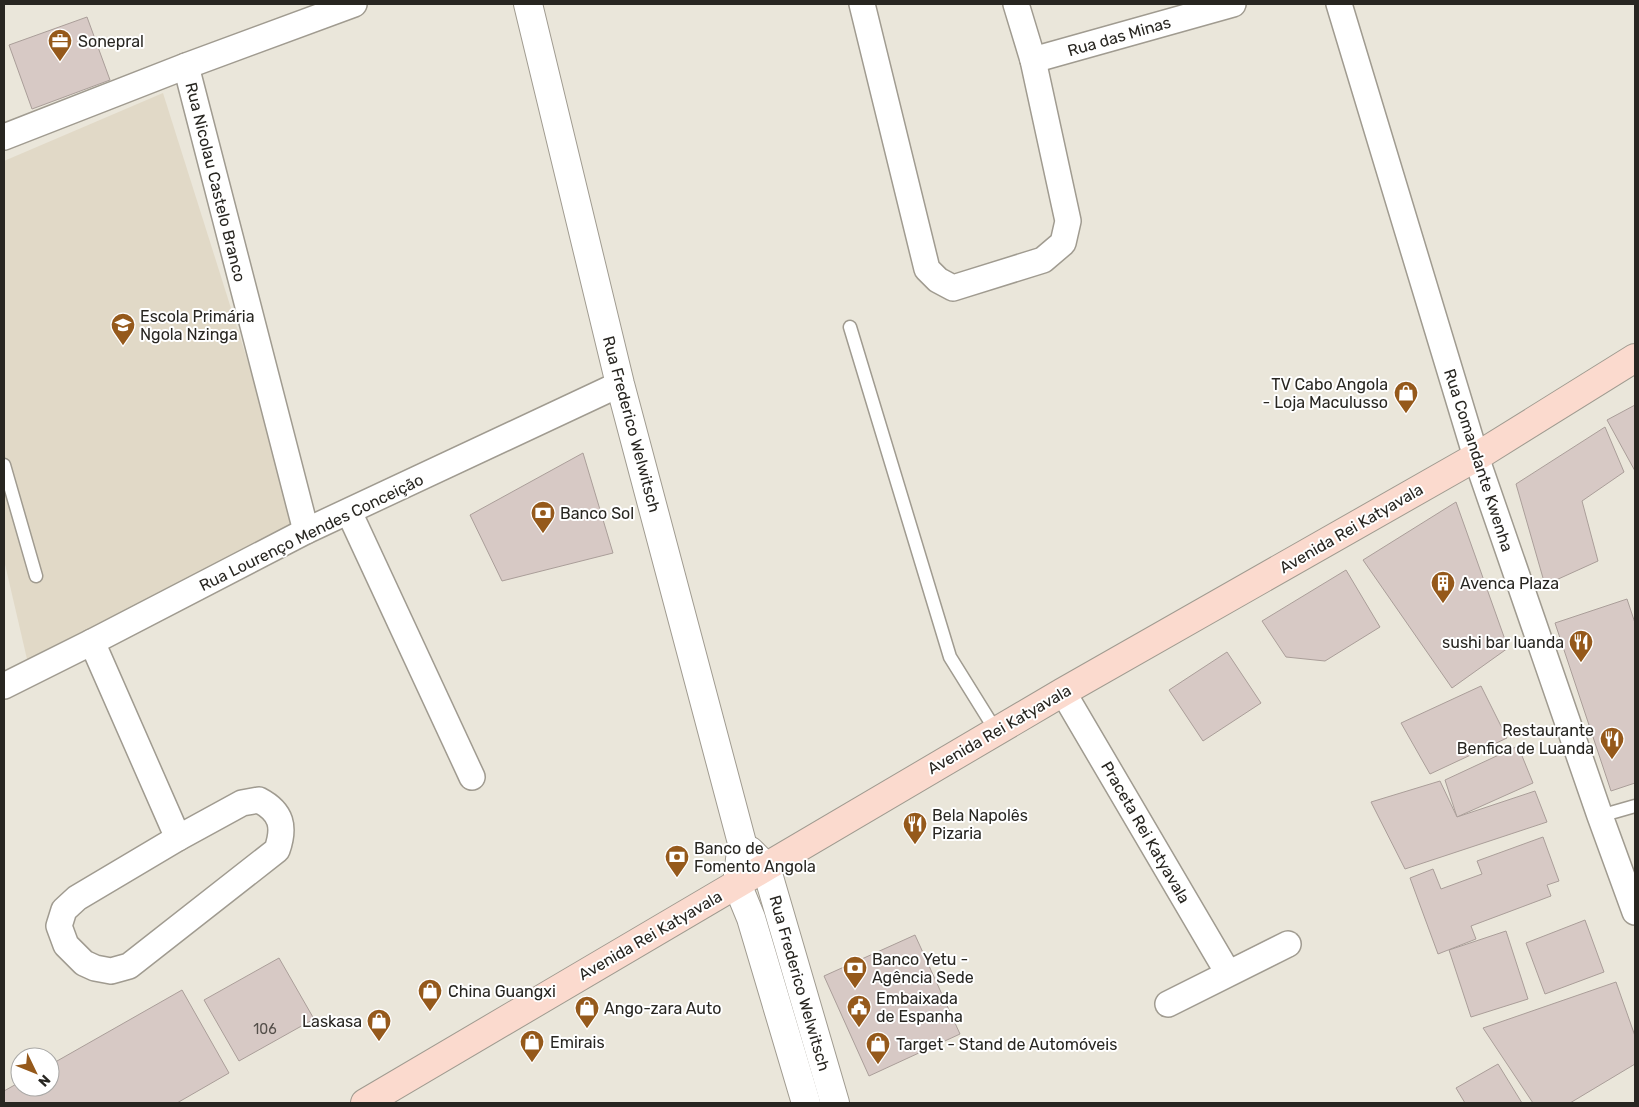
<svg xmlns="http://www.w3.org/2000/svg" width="1639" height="1107" viewBox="0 0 1639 1107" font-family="Rubik,sans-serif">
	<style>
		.built { fill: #e1d9c7 }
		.building { fill: #d7c9c5; stroke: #aa9e99 }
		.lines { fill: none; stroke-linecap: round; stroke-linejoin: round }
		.service-casing { stroke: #a09b90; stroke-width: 15 }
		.minor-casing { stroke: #a09b90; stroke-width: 28 }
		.tertiary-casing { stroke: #a09b90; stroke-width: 30 }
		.secondary-casing { stroke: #a09b90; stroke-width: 30 }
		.service { stroke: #fff; stroke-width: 12 }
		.minor { stroke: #fff; stroke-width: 25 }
		.tertiary { stroke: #fff; stroke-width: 28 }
		.secondary { stroke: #fbdace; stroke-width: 28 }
		.labels { text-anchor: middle; stroke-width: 4; stroke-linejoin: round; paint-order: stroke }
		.number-label { font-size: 14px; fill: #544f4a }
		.street-label { font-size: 16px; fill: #282621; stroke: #fff }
		.poi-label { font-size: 16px; fill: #282621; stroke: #fff; text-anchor: start }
	</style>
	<rect width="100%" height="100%" fill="#eae6da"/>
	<path class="built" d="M163,93L301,530L30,672L4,560V161Z"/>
	<g class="building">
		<path d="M87,17L110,80L32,109L9,45Z"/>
		<path d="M1635,405V471L1607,420Z"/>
		<path d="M1605,427L1624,472L1582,501L1598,561L1545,585L1516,484Z"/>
		<path d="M583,453L613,553L502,581L470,515Z"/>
		<path d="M1456,502L1508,648L1452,688L1363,560Z"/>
		<path d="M1346,570L1380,627L1325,661L1286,657L1262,621Z"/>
		<path d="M1627,599L1635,623V783L1611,791L1555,623Z"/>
		<path d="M1227,652L1261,703L1203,741L1169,690Z"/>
		<path d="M1481,686L1507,738L1430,774L1401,723Z"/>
		<path d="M1518,746L1533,783L1457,817L1445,780Z"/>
		<path d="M1440,781L1457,817L1535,791L1547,822L1405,869L1371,802Z"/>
		<path d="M1543,837L1559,881L1547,885L1551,896L1471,926L1476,939L1438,954L1410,878L1433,869L1441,889L1482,874L1477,861Z"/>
		<path d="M1585,920L1604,972L1545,994L1526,943Z"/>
		<path d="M1506,931L1528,999L1471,1017L1449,950Z"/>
		<path d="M915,935L960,1034L869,1076L824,976Z"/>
		<path d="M279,958L314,1019L239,1061L204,1000Z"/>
		<path d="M1616,982L1635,1036V1064L1570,1103H1533L1483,1028Z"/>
		<path d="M182,990L229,1073L177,1103H4V1091L20,1082V1087H50V1065Z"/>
		<path d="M1498,1064L1522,1103H1465L1456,1088Z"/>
	</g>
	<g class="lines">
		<defs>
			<g id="service">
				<path d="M850,327L950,657L996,731"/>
				<path d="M4,465L36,576"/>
				<path d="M1600,816L1635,806"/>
			</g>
			<g id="minor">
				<path d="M862,4L927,269L938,280L953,288L1043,260L1063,243L1068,221L1033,60L1016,4"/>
				<path d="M1339,4L1476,457L1600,816L1635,912"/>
				<path d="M1033,60L1233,4"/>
				<path d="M186,66L306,531"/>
				<path d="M4,137L186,66L354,4"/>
				<path d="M349,512L472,777"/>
				<path d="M92,642L178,838"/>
				<path d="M4,686L92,642L306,531L620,384"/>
				<path d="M1063,692L1228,973"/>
				<path d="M259,800C282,812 285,827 277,850L129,966L111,971L95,968L84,963L66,945L59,926L64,910L77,898L178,838L242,803Z"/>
				<path d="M1168,1004L1288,944"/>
			</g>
			<g id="tertiary">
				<path d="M528,4L620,384L742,843L737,884L751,918L806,1103"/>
				<path d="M750,851L766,867L835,1103"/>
			</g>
			<path id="secondary" d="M365,1103L1063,692L1476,457L1635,358"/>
		</defs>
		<use href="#service" class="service-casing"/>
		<use href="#minor" class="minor-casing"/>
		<use href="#tertiary" class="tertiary-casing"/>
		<use href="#secondary" class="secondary-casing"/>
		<use href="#service" class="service"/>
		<use href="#minor" class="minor"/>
		<use href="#tertiary" class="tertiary"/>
		<use href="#secondary" class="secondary"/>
	</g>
	<defs>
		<symbol id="office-pin" viewBox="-11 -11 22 30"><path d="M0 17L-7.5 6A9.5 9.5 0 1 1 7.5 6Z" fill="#95591b" stroke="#fff"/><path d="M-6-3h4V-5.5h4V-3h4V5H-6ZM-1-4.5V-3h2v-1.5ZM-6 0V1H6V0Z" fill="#fff"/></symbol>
		<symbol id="school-pin" viewBox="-11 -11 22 30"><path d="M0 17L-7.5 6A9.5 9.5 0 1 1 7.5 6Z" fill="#95591b" stroke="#fff"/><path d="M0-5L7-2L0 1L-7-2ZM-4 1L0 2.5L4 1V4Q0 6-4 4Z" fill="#fff"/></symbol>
		<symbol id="shop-pin" viewBox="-11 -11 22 30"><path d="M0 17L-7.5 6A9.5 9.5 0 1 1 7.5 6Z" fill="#95591b" stroke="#fff"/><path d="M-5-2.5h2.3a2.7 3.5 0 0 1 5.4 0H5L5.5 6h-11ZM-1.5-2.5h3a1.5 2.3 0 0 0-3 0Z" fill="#fff"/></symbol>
		<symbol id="bank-pin" viewBox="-11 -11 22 30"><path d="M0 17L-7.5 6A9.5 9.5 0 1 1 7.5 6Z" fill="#95591b" stroke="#fff"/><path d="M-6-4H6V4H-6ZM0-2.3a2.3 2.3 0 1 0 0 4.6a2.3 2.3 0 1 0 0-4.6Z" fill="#fff"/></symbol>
		<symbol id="building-pin" viewBox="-11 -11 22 30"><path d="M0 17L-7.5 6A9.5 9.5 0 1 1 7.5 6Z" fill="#95591b" stroke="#fff"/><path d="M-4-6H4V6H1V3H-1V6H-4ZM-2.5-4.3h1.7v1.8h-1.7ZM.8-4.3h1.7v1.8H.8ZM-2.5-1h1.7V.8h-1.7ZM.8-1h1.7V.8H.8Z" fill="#fff"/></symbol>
		<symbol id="restaurant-pin" viewBox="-11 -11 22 30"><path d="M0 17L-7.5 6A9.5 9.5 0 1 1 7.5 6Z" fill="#95591b" stroke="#fff"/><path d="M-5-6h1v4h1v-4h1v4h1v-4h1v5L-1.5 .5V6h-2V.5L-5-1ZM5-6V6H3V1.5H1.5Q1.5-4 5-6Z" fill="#fff"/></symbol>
		<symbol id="civic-pin" viewBox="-11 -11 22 30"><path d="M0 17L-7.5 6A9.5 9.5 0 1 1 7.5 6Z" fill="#95591b" stroke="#fff"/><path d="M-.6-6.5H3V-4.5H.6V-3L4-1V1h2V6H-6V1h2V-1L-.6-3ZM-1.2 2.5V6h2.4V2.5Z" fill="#fff"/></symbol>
	</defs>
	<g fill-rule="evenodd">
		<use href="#office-pin" x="46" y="27" width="28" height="38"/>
		<use href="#school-pin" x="109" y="311" width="28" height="38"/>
		<use href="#shop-pin" x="1392" y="379" width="28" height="38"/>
		<use href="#bank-pin" x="529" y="499" width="28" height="38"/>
		<use href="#building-pin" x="1429" y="569" width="28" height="38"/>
		<use href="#restaurant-pin" x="1567" y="628" width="28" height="38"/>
		<use href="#restaurant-pin" x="1598" y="725" width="28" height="38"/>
		<use href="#restaurant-pin" x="901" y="810" width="28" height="38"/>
		<use href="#bank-pin" x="663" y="843" width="28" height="38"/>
		<use href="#bank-pin" x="841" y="954" width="28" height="38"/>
		<use href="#shop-pin" x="416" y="977" width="28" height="38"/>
		<use href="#civic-pin" x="845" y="993" width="28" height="38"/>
		<use href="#shop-pin" x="573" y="994" width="28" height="38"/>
		<use href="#shop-pin" x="365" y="1007" width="28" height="38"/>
		<use href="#shop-pin" x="518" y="1028" width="28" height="38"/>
		<use href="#shop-pin" x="864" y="1030" width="28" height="38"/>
	</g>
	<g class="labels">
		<g class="number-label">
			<text x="265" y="1034">106</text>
		</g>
		<g class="street-label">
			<text transform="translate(1119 36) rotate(-16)" y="6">Rua das Minas</text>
			<text transform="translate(216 182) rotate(76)" y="6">Rua Nicolau Castelo Branco</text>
			<text transform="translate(632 424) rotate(75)" y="6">Rua Frederico Welwitsch</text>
			<text transform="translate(1479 460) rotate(72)" y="6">Rua Comandante Kwenha</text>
			<text transform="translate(1351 528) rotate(-30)" y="6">Avenida Rei Katyavala</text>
			<text transform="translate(311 532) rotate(-26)" y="6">Rua Lourenço Mendes Conceição</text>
			<text transform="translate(999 729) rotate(-30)" y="6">Avenida Rei Katyavala</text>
			<text transform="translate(1146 832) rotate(60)" y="6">Praceta Rei Katyavala</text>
			<text transform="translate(650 935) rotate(-30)" y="6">Avenida Rei Katyavala</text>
			<text transform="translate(800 983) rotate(74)" y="6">Rua Frederico Welwitsch</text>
		</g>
		<g class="poi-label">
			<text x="78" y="47">Sonepral</text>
			<text x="140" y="322">Escola Primária<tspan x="140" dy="18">Ngola Nzinga</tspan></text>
			<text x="1388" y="390" text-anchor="end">TV Cabo Angola<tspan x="1388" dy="18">- Loja Maculusso</tspan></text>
			<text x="560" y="519">Banco Sol</text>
			<text x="1460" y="589">Avenca Plaza</text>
			<text x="1564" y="648" text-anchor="end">sushi bar luanda</text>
			<text x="1594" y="736" text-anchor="end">Restaurante<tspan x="1594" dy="18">Benfica de Luanda</tspan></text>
			<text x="932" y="821">Bela Napolês<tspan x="932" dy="18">Pizaria</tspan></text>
			<text x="694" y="854">Banco de<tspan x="694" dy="18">Fomento Angola</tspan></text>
			<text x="872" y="965">Banco Yetu -<tspan x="872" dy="18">Agência Sede</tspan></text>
			<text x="448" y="997">China Guangxi</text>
			<text x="876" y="1004">Embaixada<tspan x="876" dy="18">de Espanha</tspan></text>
			<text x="604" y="1014">Ango-zara Auto</text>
			<text x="362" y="1027" text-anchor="end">Laskasa</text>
			<text x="550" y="1048">Emirais</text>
			<text x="896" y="1050">Target - Stand de Automóveis</text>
		</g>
	</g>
	<rect width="1639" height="1107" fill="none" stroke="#282621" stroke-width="10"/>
	<g transform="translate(35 1072) rotate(133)"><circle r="24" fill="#ffffff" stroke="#a9a8a6"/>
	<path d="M0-4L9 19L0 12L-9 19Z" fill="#95591b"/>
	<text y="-8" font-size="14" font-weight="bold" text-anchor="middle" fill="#282621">N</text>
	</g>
</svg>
